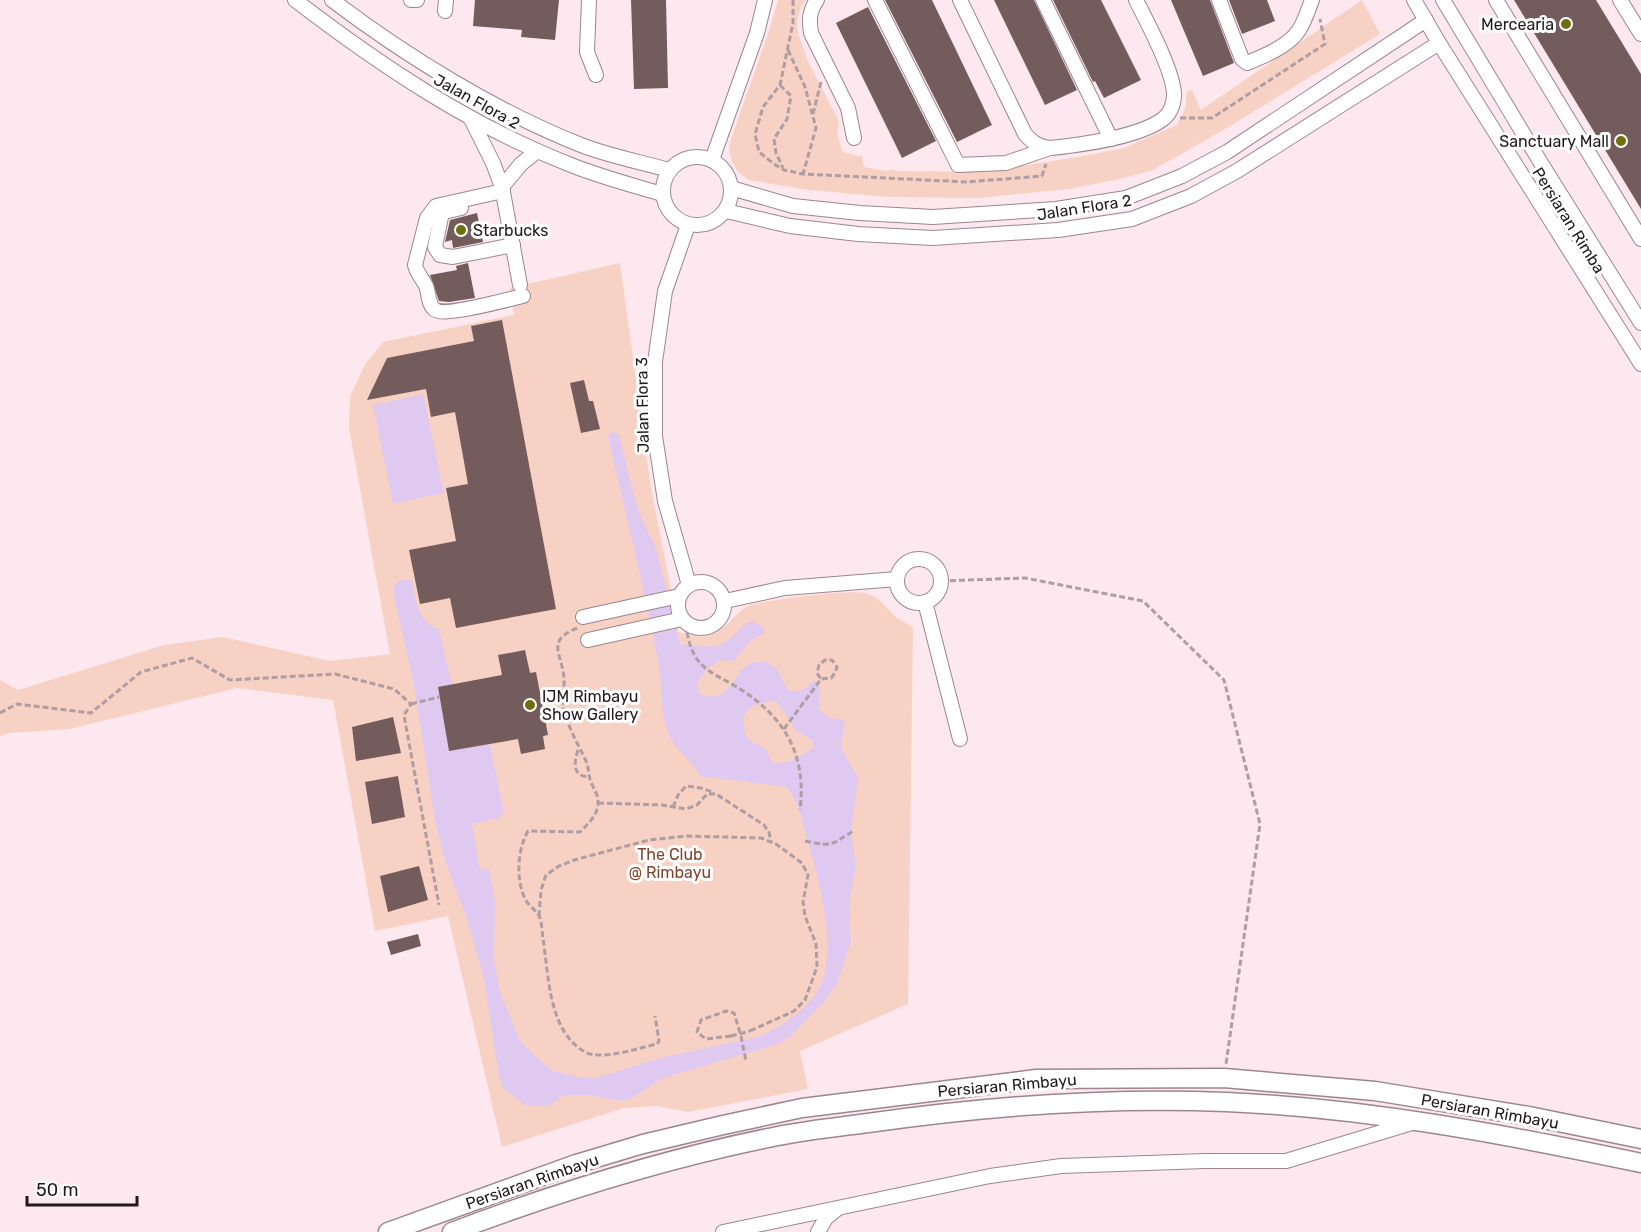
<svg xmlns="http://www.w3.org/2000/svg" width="1641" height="1232" viewBox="0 0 1641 1232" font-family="Rubik,sans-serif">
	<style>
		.green { fill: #f7d1c3 }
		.water { fill: #dfc9f1; fill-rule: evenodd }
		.building { fill: #745b5c }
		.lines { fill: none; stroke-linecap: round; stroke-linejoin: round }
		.minor-casing { stroke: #9d858e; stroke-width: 16 }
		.major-casing { stroke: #9d858e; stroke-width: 21 }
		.path { stroke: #ae9da3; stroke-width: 3; stroke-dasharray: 6 3; stroke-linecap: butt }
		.minor { stroke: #fff; stroke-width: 14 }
		.major { stroke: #fff; stroke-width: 18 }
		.path-bridge { stroke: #ae9da3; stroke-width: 3; stroke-dasharray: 6 3; stroke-linecap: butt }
		.poi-dot { fill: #716e0e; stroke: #fff; stroke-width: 2 }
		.labels { text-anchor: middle; stroke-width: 6; stroke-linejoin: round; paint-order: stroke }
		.poi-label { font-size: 16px; fill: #23191d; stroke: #fff; text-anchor: end }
		.street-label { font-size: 16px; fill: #23191d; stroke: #fff }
		.park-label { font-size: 16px; fill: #80452f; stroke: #fff }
	</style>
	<rect width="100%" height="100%" fill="#fee8ef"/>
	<g class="green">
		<path d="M778,0H806L801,7L797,22L798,33L808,61L839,121L837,134L843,152L858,156L862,155L864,167L887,171L892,169L896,171L983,172L1078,157L1124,148L1177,125L1185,109L1187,91L1192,90L1201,110L1362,0L1380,34L1227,128L1153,170L1120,179L1069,189L978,198L889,197L809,190L749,180L738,172L732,161L729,150L731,139L769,31Z"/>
		<path d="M620,263L650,482L679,632C705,640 713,639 732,619C736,615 741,610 746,607C759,600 851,589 865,593C879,596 887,609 897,618C902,621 908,624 913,627L908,1004L800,1051L808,1089L688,1112L657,1106L624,1108L502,1147L448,916L375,931L333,700L237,688L70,729L9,733L0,736V680L18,690L164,645L223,637L330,661L390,654L349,428L350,396L366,363L383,342L514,315L510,288Z"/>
	</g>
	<g class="water">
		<path d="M423,394L444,493L393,504L373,405Z"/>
		<path d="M613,431L619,435L633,492L641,517L656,548L680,644C702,646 716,652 734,635C741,628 743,624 752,621L764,628L763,634L751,640L734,661L720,660L709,667L697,682C698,689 698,695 706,696C728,701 732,679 745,667C749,663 756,662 762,660C766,662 771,664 775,667C783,674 784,697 800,691C806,688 809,683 816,681L820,687L819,708C827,719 833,718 845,721L841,748L858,778L851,832L856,868L849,902L851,941L837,983L824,1002L793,1034L778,1044L663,1078L632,1098L620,1101L588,1095H572L563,1096L551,1105H524L503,1088L499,1076L484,979L467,919L445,861L435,820L413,679L393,593L395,585L402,579L412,580C415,599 418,623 439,629L452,685L438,688L449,751L490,744L504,813L498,818L472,824L480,870L489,868L495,901L494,960L500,992L521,1043L551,1070L577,1077L596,1078L660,1058L757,1037C782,1027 808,1010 820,986C838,951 819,878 808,842C802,822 800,804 787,787L700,776C693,761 677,752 670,737C659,714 663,685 658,660C644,589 627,517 610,446L608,436ZM770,701H776L791,722L795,730L812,740L814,747C801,754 788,767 773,762C769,758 769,754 766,750C760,743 751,744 746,736C744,733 744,726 744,722C743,706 758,704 770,701Z"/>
	</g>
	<g class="building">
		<path d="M475,0H559L555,40L521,37L522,30L473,26Z"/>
		<path d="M631,0H666L668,88L634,89Z"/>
		<path d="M885,0H932L992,125L957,142Z"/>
		<path d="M994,0H1034L1077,90L1045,105Z"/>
		<path d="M1053,0H1101L1141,80L1104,98L1095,81L1093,82Z"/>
		<path d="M1171,0H1210L1234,63L1203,76Z"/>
		<path d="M1229,0H1267L1275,21L1242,34Z"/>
		<path d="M1514,0H1596L1641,74V209Z"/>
		<path d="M868,7L936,141L902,158L836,23Z"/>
		<path d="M477,213L483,242L453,248L452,240L445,242L450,220Z"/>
		<path d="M468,263L475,298L449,302L439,301L430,275L457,270L456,266Z"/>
		<path d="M502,320L556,609L456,628L450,598L420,604L409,550L456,541L446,488L468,484L455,412L431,417L426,389L367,400L387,358L474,341L471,326Z"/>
		<path d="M584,380L589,401H593L600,429L581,433L570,383Z"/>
		<path d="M525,650L530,673L536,672L548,735L543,736L545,749L521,754L518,739L449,751L438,687L502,675L498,655Z"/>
		<path d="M393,717L401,753L356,761L352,727Z"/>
		<path d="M398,776L405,817L372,824L365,782Z"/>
		<path d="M419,866L428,900L388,912L380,876Z"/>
		<path d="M418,934L421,946L391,955L387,942Z"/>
	</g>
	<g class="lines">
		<defs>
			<g id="minor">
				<path d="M295,0C381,66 471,126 571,165C601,177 632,185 662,194"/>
				<path d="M332,0C406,56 495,111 581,145C609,156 641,162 669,170"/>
				<path d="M411,0H417"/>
				<path d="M589,0L587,52L596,75"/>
				<path d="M817,0C809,11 809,20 811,33L848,108L854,138"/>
				<path d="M875,0L958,165L1006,163L1050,148"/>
				<path d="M960,0L1025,134C1033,143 1039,147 1051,148C1080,145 1139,137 1163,119C1170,114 1174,104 1174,95C1174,72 1147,22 1136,0"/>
				<path d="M1043,0L1111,139"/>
				<path d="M1219,0L1242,59L1247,63C1264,56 1289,46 1299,30C1305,21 1308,10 1312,0"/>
				<path d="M1414,0L1439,43L1641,364"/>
				<path d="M1443,0L1541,163L1641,323"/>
				<path d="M1496,0L1641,239"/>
				<path d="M1620,0L1641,34"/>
				<path d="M445,11L446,0"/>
				<path d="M471,119L493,163L502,187L520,285"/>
				<circle cx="697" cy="191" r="34"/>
				<path d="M712,160L757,33L765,0"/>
				<path d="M502,187L521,164L537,151"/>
				<path d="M731,188L793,206L860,213L933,217L1056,209L1126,198L1182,176L1227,152L1426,20"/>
				<path d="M503,191L436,206L427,218L415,265C417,274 423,279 426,286C429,293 428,304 434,309C442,318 509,299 523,296"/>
				<path d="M461,208L444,212L441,217L435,247L440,255L453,257L513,245"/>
				<path d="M726,211L790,226L858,234L933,238L1058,230L1132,219L1191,196L1237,171L1439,43"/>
				<path d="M688,225L665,291L655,362V436L665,501L689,585"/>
				<circle cx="919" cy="581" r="22"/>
				<circle cx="701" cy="605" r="23"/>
				<path d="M725,601L785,588L897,579"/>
				<path d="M925,602L960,739"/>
				<path d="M583,617L679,596"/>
				<path d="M588,640L682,619"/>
				<path d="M723,1232L990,1176L1061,1166L1205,1161H1286L1415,1122"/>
				<path d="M818,1232L826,1218L837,1209"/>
			</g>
			<g id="major">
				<path d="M388,1232L576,1164L643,1144L723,1125L802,1108L1036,1079L1224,1078L1375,1091L1529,1116L1641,1139"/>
				<path d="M452,1232C558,1192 667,1158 778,1136C808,1130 838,1127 868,1123C987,1106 1106,1097 1226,1102C1366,1108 1504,1134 1641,1163"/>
			</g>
		</defs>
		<use href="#minor" class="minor-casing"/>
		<use href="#major" class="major-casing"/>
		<g class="path">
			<path d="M793,0V23L780,85L763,107L755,134L759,152L774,164L784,170L803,174L967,182L1042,176L1046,164"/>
			<path d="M788,50L805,87L816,128L803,174"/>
			<path d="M780,85L791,96L787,119L774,139L776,153L783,168"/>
			<path d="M813,114L821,82"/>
			<path d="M1180,118H1212L1325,44L1320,19"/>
			<path d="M941,581L1025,578L1143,601L1224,680L1260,824L1226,1064"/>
			<path d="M577,628C546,641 561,652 564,677C565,686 562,696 563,705C566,724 578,744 586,761C589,767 588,773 590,779C592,787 598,793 598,801C599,814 588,824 580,832L528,831C517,850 515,883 527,902C530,907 537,911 539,916C542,922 542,932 543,939C549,976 548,1031 585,1052C602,1061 638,1048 657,1044L659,1041L655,1016"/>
			<path d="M687,632C693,667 709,671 737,687C784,716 807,754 800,810"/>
			<path d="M411,704L439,697"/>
			<path d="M0,713L17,704L91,713L141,672L192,658L230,680L335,674L394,689L411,704L404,715L405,721L439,905"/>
			<path d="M784,729L821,679L831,678L835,673L837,667L832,660H825L819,665L817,673L821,679"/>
			<path d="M578,750C574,763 572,776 589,777"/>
			<path d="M598,803L662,805L686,809L697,805L707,794H716L764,825L769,832L771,842"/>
			<path d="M673,807L678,795L686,786L701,788L712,792"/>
			<path d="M805,841C835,847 830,845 855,830"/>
			<path d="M539,916L541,890L546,875L559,866L574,860L649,840L687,836L761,838L776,844L802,863L808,875L803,902L805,916L816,944L817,967L805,1000L794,1011L750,1031"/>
			<path d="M731,1036L706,1039L697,1032L701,1020L726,1011L734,1013L741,1036L746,1061"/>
		</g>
		<use href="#minor" class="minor"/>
		<use href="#major" class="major"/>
		<path class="path-bridge" d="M731,1036L750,1031"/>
	</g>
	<g class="poi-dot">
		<circle cx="1566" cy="24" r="6"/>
		<circle cx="1621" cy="141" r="6"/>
		<circle cx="461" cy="230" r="6"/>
		<circle cx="530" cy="705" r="6"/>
	</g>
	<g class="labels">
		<g class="poi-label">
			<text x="1554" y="30">Mercearia</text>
			<text x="1609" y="147">Sanctuary Mall</text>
			<text x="473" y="236" text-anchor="start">Starbucks</text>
			<text x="542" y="702" text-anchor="start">IJM Rimbayu<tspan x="542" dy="18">Show Gallery</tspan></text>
		</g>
		<g class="street-label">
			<text transform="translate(477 101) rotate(29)" y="6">Jalan Flora 2</text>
			<text transform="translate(1084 207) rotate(-9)" y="6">Jalan Flora 2</text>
			<text transform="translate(1569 220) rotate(58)" y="6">Persiaran Rimba</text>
			<text transform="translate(642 405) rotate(-91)" y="6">Jalan Flora 3</text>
			<text transform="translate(1007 1085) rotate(-5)" y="6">Persiaran Rimbayu</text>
			<text transform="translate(1490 1111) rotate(10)" y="6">Persiaran Rimbayu</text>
			<text transform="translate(532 1181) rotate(-19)" y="6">Persiaran Rimbayu</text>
		</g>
		<g class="park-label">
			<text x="670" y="860">The Club<tspan x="670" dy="18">@ Rimbayu</tspan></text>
		</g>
	</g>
	<path d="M27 1196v9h110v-9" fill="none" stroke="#23191d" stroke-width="3"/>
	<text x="36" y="1196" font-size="18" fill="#23191d" stroke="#ffffff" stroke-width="4.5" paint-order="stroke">50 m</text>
</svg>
